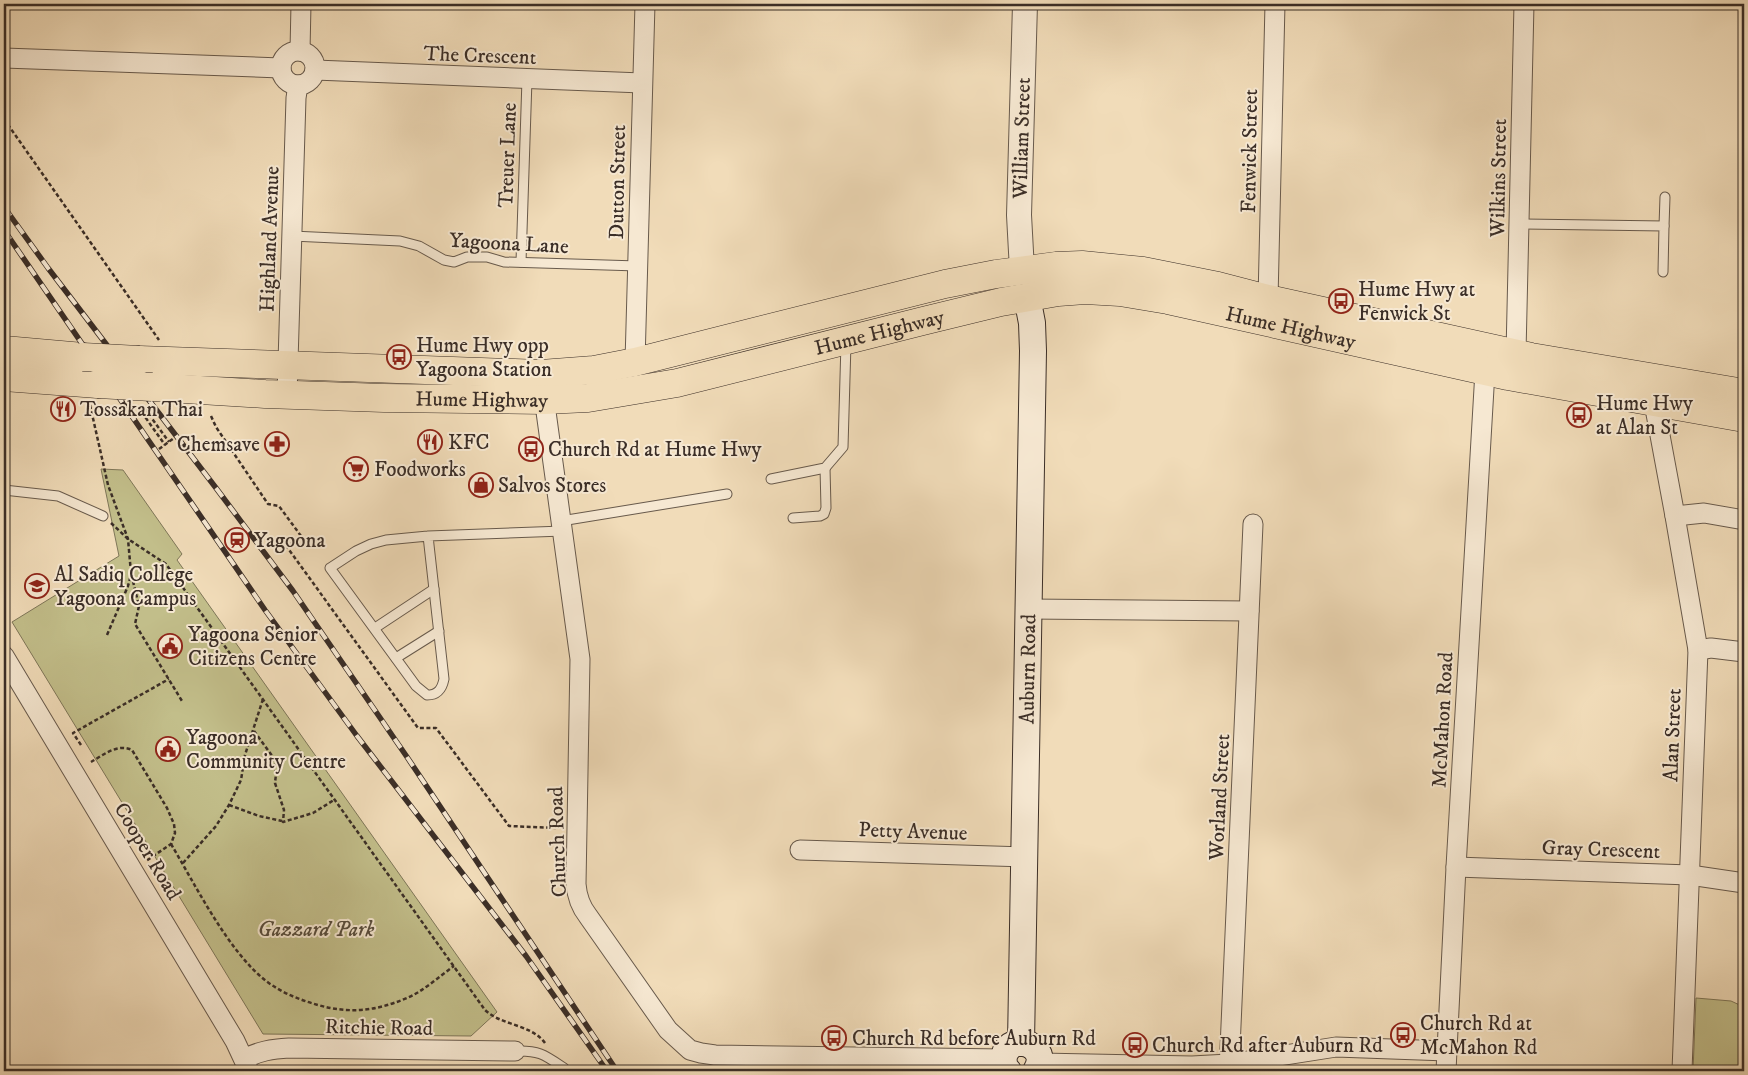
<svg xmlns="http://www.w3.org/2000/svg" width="1748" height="1075" viewBox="0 0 1748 1075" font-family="'IM FELL DW Pica',serif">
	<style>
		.green { fill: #c2be8a; stroke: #7e7658 }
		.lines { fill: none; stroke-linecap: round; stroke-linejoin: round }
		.service-casing { stroke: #685a4c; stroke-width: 11 }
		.minor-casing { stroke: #685a4c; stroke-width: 21 }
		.tertiary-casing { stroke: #685a4c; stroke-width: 26 }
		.secondary-casing { stroke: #3b2e27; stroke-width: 28 }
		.trunk-casing { stroke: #3b2e27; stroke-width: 29 }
		.path { stroke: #3b2e27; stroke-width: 2.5; stroke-dasharray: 4 2.5; stroke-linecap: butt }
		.service { stroke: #f6e8d2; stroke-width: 9 }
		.minor { stroke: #f6e8d2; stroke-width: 19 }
		.tertiary { stroke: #f6e8d2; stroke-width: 24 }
		.secondary { stroke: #f6e8d2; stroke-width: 26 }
		.trunk { stroke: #f1dcb9; stroke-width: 28 }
		.rail-casing { stroke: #3b2e27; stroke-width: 5.5 }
		.rail { stroke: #f6e8d2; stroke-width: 4; stroke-dasharray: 11; stroke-linecap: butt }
		.trunk-bridge-casing { stroke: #3b2e27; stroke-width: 29; stroke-linecap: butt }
		.trunk-bridge { stroke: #f1dcb9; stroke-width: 28 }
		.labels { text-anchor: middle; stroke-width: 4; stroke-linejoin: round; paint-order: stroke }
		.street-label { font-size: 21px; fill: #3b2e27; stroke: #f6e8d2 }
		.poi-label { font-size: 21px; fill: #3b2e27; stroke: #f6e8d2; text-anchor: start }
		.park-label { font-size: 21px; font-style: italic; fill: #564b3b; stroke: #f6e8d2 }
	</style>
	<rect width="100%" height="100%" fill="#f1dcb9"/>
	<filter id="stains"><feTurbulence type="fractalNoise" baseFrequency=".004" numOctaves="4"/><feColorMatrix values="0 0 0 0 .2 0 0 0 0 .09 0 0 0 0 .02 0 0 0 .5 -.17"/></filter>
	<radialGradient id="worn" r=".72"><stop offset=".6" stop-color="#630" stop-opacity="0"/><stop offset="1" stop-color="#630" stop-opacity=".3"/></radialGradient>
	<g class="green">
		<path d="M101,469L123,470L182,554L177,560L497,1012L471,1036L263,1034L12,622L119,556Z"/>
		<path d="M1696,998L1731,1001L1744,1007V1071H1693Z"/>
	</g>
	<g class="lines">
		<defs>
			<g id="service">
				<path d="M1519,224L1664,226L1663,272"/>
				<path d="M1664,226L1665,197"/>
				<path d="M292,236L400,241L419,246L444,260L454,262L467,257H487L504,262L638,266"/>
				<path d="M521,262L527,79"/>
				<path d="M771,479L825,468L843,447L846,343"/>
				<path d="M4,490L58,496L103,516"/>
				<path d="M793,518L820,516L824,514L826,508L825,468"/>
				<path d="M561,521L727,494"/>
				<path d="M428,536L444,679C442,689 438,695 427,695L416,686L330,568L356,551L371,544L386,540L428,536L563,531"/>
				<path d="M375,628L434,589"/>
				<path d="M396,658L439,631"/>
				<path d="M515,1051C539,1050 545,1055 564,1068"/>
			</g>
			<g id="minor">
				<path d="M300,51L301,4"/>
				<circle cx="298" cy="68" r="17"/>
				<path d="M4,58L281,68"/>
				<path d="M315,70L642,83"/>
				<path d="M1268,299L1275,4"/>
				<path d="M1516,353L1524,4"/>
				<path d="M635,362L645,4"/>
				<path d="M543,390L580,659L576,884C577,897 580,906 588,916L668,1030L690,1050L701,1053L715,1055L1004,1059"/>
				<path d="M287,395L296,98L298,85"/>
				<path d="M1654,403L1675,516L1698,650L1682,1071"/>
				<path d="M1675,516L1704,513L1744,520"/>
				<path d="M1028,609L1249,611"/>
				<path d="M1698,650L1711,648L1744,652"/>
				<path d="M4,656L235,1041L249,1071"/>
				<path d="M800,850L1025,857"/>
				<path d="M1456,867L1690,875L1744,883"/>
				<path d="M244,1059C259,1051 272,1049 289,1048L515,1051"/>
				<path d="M1040,1063L1192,1066L1229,1064L1336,1047L1447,1051"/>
				<path d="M1229,1071L1253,524"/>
				<path d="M1446,1071L1456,867L1485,371"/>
			</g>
			<g id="tertiary">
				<path id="s1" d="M1022,270L1019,215L1025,4"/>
			</g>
			<g id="secondary">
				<path id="s2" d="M1021,1043L1033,351L1032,323L1027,297"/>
				<path d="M1008,1071C1004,1067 1003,1062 1004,1056C1011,1030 1052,1046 1036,1071"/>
			</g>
			<g id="trunk">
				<path d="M4,350L83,357"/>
				<path d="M139,360L541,374L594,370L635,362L945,284L996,274L1056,266L1082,265L1143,271L1218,286L1268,299L1531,357L1744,393"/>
				<path d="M4,377L98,384"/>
				<path id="s3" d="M152,387L265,394L384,398L544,400L588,398L677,383L923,321L1001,302L1058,292L1085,290L1120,292L1168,300L1508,376L1744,418"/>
			</g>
		</defs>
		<use href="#service" class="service-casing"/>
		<use href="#minor" class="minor-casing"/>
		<use href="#tertiary" class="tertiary-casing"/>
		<use href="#secondary" class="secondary-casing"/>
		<use href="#trunk" class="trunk-casing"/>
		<g class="path">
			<path d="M4,119L159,340"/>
			<path d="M90,405L108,485L128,539L131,573L139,606L135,624L182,701"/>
			<path d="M138,407L165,445"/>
			<path d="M145,409L169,442"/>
			<path d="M211,416L216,427L268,504L279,506L301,536L287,547L418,728H436L509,826L556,828"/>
			<path d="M159,449L174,438"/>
			<path d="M111,523L128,539L166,564L485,1010C502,1026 531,1024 545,1043"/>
			<path d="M107,635L128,586L131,575"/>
			<path d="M254,731L273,757L276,774L275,783L284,810L283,822L313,813L334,800"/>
			<path d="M81,745L73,733L169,679"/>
			<path d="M91,762C103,755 118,743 132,750L167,808L174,824L175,833L171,844L146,861"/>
			<path d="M229,805L259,816L282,821"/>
			<path d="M171,844C196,886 228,951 266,981C282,993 300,1000 318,1005C350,1014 376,1011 407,998C422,992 440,976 454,966"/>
			<path d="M183,863L216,826L229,805L241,780L245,755L263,699"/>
		</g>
		<use href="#service" class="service"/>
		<use href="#minor" class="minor"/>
		<use href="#tertiary" class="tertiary"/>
		<use href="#secondary" class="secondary"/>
		<use href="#trunk" class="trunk"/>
		<defs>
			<g id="rail">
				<path d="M4,207L48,268L216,488L293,591L407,757L617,1071"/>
				<path d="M4,230L265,610L357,736L526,956L607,1071"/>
			</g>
		</defs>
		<use href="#rail" class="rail-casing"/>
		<use href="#rail" class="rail"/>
		<defs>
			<g id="trunk-bridge">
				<path d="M83,357L139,360"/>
				<path d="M98,384L152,387"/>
			</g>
		</defs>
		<use href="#trunk-bridge" class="trunk-bridge-casing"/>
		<use href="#trunk-bridge" class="trunk-bridge"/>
	</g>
	<defs>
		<symbol id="bus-ring" viewBox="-11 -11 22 22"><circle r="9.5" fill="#f6e8d2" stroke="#8f2418" stroke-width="1.5"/><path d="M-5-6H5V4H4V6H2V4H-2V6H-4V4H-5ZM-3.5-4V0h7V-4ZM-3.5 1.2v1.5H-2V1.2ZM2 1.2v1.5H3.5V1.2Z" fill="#8f2418"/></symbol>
		<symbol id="restaurant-ring" viewBox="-11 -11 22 22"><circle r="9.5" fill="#f6e8d2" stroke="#8f2418" stroke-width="1.5"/><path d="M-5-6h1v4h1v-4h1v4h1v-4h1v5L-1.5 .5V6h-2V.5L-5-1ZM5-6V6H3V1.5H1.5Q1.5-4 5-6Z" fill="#8f2418"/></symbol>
		<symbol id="pharmacy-ring" viewBox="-11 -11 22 22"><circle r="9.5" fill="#f6e8d2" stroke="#8f2418" stroke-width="1.5"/><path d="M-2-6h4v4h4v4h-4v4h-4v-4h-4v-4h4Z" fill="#8f2418"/></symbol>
		<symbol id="supermarket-ring" viewBox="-11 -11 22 22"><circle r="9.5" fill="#f6e8d2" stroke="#8f2418" stroke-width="1.5"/><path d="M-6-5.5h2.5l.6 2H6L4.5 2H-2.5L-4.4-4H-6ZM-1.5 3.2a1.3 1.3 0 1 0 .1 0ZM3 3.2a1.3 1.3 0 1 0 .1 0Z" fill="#8f2418"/></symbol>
		<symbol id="shop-ring" viewBox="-11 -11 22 22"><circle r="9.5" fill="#f6e8d2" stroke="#8f2418" stroke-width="1.5"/><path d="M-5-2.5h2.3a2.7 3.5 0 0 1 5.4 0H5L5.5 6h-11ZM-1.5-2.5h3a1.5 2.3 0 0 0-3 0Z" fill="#8f2418"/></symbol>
		<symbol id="station-ring" viewBox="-11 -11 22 22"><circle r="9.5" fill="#f6e8d2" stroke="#8f2418" stroke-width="1.5"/><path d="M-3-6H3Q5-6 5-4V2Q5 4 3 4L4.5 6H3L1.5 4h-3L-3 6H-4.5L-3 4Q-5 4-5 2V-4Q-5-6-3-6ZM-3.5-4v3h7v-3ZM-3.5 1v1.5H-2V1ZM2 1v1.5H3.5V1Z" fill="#8f2418"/></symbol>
		<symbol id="school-ring" viewBox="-11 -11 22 22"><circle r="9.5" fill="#f6e8d2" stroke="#8f2418" stroke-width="1.5"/><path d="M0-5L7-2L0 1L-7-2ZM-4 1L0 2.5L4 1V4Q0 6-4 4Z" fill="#8f2418"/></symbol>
		<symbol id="civic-ring" viewBox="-11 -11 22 22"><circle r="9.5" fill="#f6e8d2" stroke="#8f2418" stroke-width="1.5"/><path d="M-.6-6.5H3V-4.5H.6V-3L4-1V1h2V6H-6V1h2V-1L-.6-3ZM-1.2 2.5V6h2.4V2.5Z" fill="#8f2418"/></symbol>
	</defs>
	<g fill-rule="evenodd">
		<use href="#bus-ring" x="1327" y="287" width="28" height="28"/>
		<use href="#bus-ring" x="385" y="343" width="28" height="28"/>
		<use href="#restaurant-ring" x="49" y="395" width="28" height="28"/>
		<use href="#bus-ring" x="1565" y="401" width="28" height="28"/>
		<use href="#restaurant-ring" x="416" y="428" width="28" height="28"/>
		<use href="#pharmacy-ring" x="263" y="430" width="28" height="28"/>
		<use href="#bus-ring" x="517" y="435" width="28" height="28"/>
		<use href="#supermarket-ring" x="342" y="455" width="28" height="28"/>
		<use href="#shop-ring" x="467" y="471" width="28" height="28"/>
		<use href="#station-ring" x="223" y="526" width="28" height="28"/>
		<use href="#school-ring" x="23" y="572" width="28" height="28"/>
		<use href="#civic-ring" x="156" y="632" width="28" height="28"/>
		<use href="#civic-ring" x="154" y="735" width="28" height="28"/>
		<use href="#bus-ring" x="1389" y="1021" width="28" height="28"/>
		<use href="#bus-ring" x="820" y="1024" width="28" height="28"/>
		<use href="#bus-ring" x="1121" y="1031" width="28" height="28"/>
	</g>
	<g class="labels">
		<g class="street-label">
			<text transform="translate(480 55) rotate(2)" y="7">The Crescent</text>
			<text dy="7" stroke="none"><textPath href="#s1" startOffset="132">William Street</textPath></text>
			<text transform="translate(1249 151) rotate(-89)" y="7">Fenwick Street</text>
			<text transform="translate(507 155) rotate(-88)" y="7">Treuer Lane</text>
			<text transform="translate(1498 178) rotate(-89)" y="7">Wilkins Street</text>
			<text transform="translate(617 182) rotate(-89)" y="7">Dutton Street</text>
			<text transform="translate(269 239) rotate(-88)" y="7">Highland Avenue</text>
			<text transform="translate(509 243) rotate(3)" y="7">Yagoona Lane</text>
			<text dy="7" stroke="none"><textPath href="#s3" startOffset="1155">Hume Highway</textPath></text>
			<text dy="7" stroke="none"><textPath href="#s3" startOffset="735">Hume Highway</textPath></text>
			<text dy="7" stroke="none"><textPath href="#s3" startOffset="330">Hume Highway</textPath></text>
			<text dy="7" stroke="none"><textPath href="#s2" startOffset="374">Auburn Road</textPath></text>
			<text transform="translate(1442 720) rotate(-87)" y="7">McMahon Road</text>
			<text transform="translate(1672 735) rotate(-88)" y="7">Alan Street</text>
			<text transform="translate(1219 797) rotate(-87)" y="7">Worland Street</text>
			<text transform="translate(913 831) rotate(2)" y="7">Petty Avenue</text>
			<text transform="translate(557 842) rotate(-92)" y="7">Church Road</text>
			<text transform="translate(1601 849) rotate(2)" y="7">Gray Crescent</text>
			<text transform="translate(148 851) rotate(59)" y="7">Cooper Road</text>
			<text transform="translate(379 1027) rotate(1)" y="7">Ritchie Road</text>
		</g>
		<g class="poi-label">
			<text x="1358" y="296">Hume Hwy at<tspan x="1358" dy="24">Fenwick St</tspan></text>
			<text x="416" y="352">Hume Hwy opp<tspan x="416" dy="24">Yagoona Station</tspan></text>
			<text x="1596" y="410">Hume Hwy<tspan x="1596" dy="24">at Alan St</tspan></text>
			<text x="80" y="416">Tossakan Thai</text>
			<text x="448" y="449">KFC</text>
			<text x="260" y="451" text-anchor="end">Chemsave</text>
			<text x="548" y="456">Church Rd at Hume Hwy</text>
			<text x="374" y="476">Foodworks</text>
			<text x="498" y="492">Salvos Stores</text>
			<text x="254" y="547">Yagoona</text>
			<text x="54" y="581">Al Sadiq College<tspan x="54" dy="24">Yagoona Campus</tspan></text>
			<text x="188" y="641">Yagoona Senior<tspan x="188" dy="24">Citizens Centre</tspan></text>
			<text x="186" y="744">Yagoona<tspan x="186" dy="24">Community Centre</tspan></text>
			<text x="1420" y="1030">Church Rd at<tspan x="1420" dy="24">McMahon Rd</tspan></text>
			<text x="852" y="1045">Church Rd before Auburn Rd</text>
			<text x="1152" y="1052">Church Rd after Auburn Rd</text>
		</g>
		<g class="park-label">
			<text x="316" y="936">Gazzard Park</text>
		</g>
	</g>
	<rect width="1748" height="1075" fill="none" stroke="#f1dcb9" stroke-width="20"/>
	<rect x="5" y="5" width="1738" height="1065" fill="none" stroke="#3b2e27" stroke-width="2.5"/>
	<rect x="10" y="10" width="1728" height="1055" fill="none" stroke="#3b2e27"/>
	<rect width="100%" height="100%" filter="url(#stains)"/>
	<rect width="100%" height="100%" fill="url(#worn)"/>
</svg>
